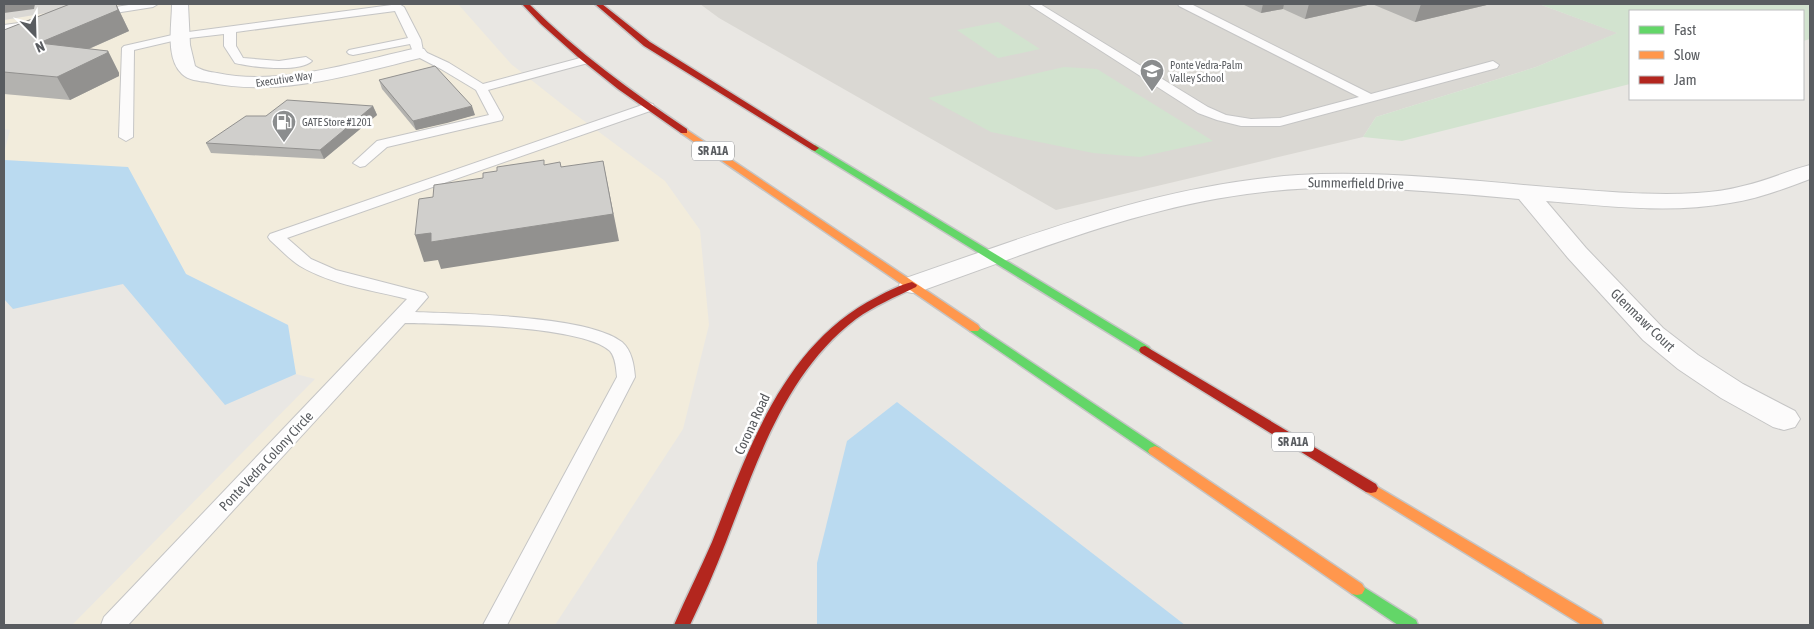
<svg xmlns="http://www.w3.org/2000/svg" width="1814" height="629" viewBox="0 0 1814 629" font-family="'Asap Condensed',sans-serif">
	<style>
		.commercial { fill: #f2ecdc }
		.industrial { fill: #dad8d4 }
		.education { fill: #dad8d3 }
		.green { fill: #d2e3cf }
		.water { fill: #badaf0 }
		.lines { fill: none; stroke-linecap: round; stroke-linejoin: round }
		.lane-casing { stroke: #c5c5c5; stroke-width: 2 }
		.street-casing { stroke: #c5c5c5; stroke-width: 2 }
		.fast-casing { stroke: #c5c5c5; stroke-width: 3 }
		.slow-casing { stroke: #c5c5c5; stroke-width: 3 }
		.jam-casing { stroke: #c5c5c5; stroke-width: 3 }
		.lane { fill: #fcfbfb; fill-rule: evenodd }
		.street { fill: #fcfbfb; fill-rule: evenodd }
		.fast { fill: #63d668; fill-rule: evenodd }
		.slow { fill: #ff974d; fill-rule: evenodd }
		.jam { fill: #b3261e; fill-rule: evenodd }
		.wall { fill: #b3b2af }
		.shaded-wall { fill: #92918f }
		.building { fill: #d0cfcc; stroke: #92918f }
		.labels { text-anchor: middle; stroke-width: 5; stroke-linejoin: round; paint-order: stroke }
		.far-poi-label { font-size: 11px; fill: #595c60; stroke: #fff; text-anchor: start }
		.far-street-label { font-size: 11px; fill: #595c60; stroke: #fff }
		.shield { fill: #fff; stroke: #8b8d90; stroke-width: 1 }
		.shield-label { font-size: 12px; font-weight: bold; fill: #595c60 }
		.street-label { font-size: 14px; fill: #595c60; stroke: #fff }
	</style>
	<rect width="100%" height="100%" fill="#e9e7e3"/>
	<path class="commercial" d="M88,4H458L511,64L568,109L665,181L700,230L709,325L683,429L555,625H72L315,379L296,374L288,325L186,274L128,168L4,160V153L10,130L4,129V20L87,6Z"/>
	<path class="industrial" d="M4,4H88V6L4,20Z"/>
	<path class="education" d="M700,4H1539L1618,33L1536,67L1376,117L1363,137L1056,210L719,18Z"/>
	<g class="green">
		<path d="M1539,4H1810V39L1803,41V11H1630V84L1402,141L1363,137L1376,117L1536,67L1617,33Z"/>
		<path d="M998,22L1040,49L998,58L957,30Z"/>
		<path d="M1064,67L1097,69L1213,141L1140,157L1093,153L991,132L928,98Z"/>
	</g>
	<g class="water">
		<path d="M4,160L128,167L186,274L288,325L296,374L225,405L123,284L13,309L4,299Z"/>
		<path d="M897,402L1185,625H817V563L847,441Z"/>
	</g>
	<g class="lines">
		<defs>
			<g id="lane">
				<path d="M135,4H158L153,7L96,16L91,13L96,10Z"/>
				<path d="M399,4L404,7L421,40L423,51L449,63L483,84L584,57L590,61L588,63L488,90L503,117L502,120L387,147L365,166L360,167L353,163L377,141L489,115L476,90L441,69L414,55L410,44L353,55L349,54L347,52L349,50L408,38L395,11L236,32V46L243,58L279,61L306,57L312,61C300,73 251,67 235,63L224,46V34L181,39L134,50L133,137L126,141L119,137L122,48L124,46L181,33Z"/>
				<path d="M1028,4H1040L1208,107L1226,115L1251,119L1280,118L1359,97L1179,6L1178,4H1191L1371,94L1493,61L1499,65L1497,68L1280,126H1241L1217,120L1198,113Z"/>
				<path d="M34,21L39,24L38,26L4,31V25Z"/>
				<path d="M648,103L653,104L654,107L653,110L287,238L311,259L336,270L425,293L428,297L415,312C461,314 587,315 622,342C632,351 634,365 635,377L507,625H483L617,377C616,369 616,358 610,351C582,325 447,324 405,323L128,625H101L104,617L407,299C372,290 332,285 300,266C289,259 280,249 270,240L268,237L270,234Z"/>
			</g>
			<g id="street">
				<path d="M172,4H188L190,45L195,66C202,71 210,72 217,73C281,87 356,61 418,48L424,49L427,53L424,57C354,74 279,98 207,82C199,81 188,80 182,74C165,58 172,25 172,4Z"/>
				<path d="M1810,165V179C1784,189 1757,199 1730,203C1669,214 1607,206 1546,201L1586,248L1663,328L1698,355L1743,384L1795,411L1800,419L1795,427L1784,430L1773,427L1721,398L1678,369L1643,340L1568,258L1519,199C1429,191 1337,181 1247,194C1135,209 1028,253 921,291L912,293L903,291L899,285L903,279C1031,235 1161,184 1298,175C1389,170 1481,182 1572,189C1614,192 1656,196 1697,193C1713,192 1728,190 1743,186C1766,181 1787,171 1810,165Z"/>
			</g>
			<g id="fast">
				<path d="M815,145L1149,347L1151,350L1149,353H1141L812,150L811,148Z"/>
				<path d="M974,324L1160,448L1162,451L1160,454L1155,456L1150,454L970,331L968,328Z"/>
				<path d="M1357,583L1416,620L1418,625H1398L1352,594L1349,589L1352,584Z"/>
			</g>
			<g id="slow">
				<path d="M684,128L978,325L980,328L978,331H970L681,133L680,131Z"/>
				<path d="M1155,446L1160,448L1362,584L1365,589L1362,594L1357,595L1352,594L1150,454L1148,451L1150,448Z"/>
				<path d="M1371,483L1601,620L1603,625H1582L1366,492L1364,488L1366,484Z"/>
			</g>
			<g id="jam">
				<path d="M522,4H529C577,52 631,91 687,129V133H681L618,89L578,57L541,24Z"/>
				<path d="M595,4H602L650,42L819,148L815,151L812,150L644,46Z"/>
				<path d="M912,282L917,285L916,287C895,297 874,306 856,319C785,373 757,462 726,542C715,570 703,598 690,625H674C686,597 700,570 712,542C748,451 783,344 877,297C888,291 900,285 912,282Z"/>
				<path d="M1145,346L1376,484L1378,488L1376,492L1371,493L1366,492L1141,353L1139,350L1141,347Z"/>
			</g>
		</defs>
		<use href="#lane" class="lane-casing"/>
		<use href="#street" class="street-casing"/>
		<use href="#fast" class="fast-casing"/>
		<use href="#slow" class="slow-casing"/>
		<use href="#jam" class="jam-casing"/>
		<use href="#lane" class="lane"/>
		<use href="#street" class="street"/>
		<use href="#fast" class="fast"/>
		<use href="#slow" class="slow"/>
		<use href="#jam" class="jam"/>
	</g>
	<g class="wall">
		<path d="M70,4H116L129,31L89,49L108,51L119,73V76L70,100L4,94V30Z"/>
		<path d="M1242,4H1491L1415,22L1372,4L1305,19L1283,9L1261,13Z"/>
		<path d="M379,80L475,115L416,130L382,89Z"/>
		<path d="M373,106L377,115L324,159L211,153L206,143L266,116Z"/>
	</g>
	<g class="shaded-wall">
		<path d="M4,4H35L34,9L4,13Z"/>
		<path d="M116,4L129,31L52,65L39,43Z"/>
		<path d="M1263,4H1284L1283,9L1261,13Z"/>
		<path d="M1309,4H1372L1305,19Z"/>
		<path d="M1421,4H1491L1415,22Z"/>
		<path d="M108,51L119,73V76L70,100L57,77Z"/>
		<path d="M373,106L377,115L324,159L320,150Z"/>
		<path d="M472,106L475,115L447,123L416,130L413,121Z"/>
		<path d="M603,161L619,241L441,269L438,260L424,262L415,235Z"/>
	</g>
	<g class="building">
		<path d="M70,4H116L118,10L39,43L108,51L107,53L57,77L4,72V30Z"/>
		<path d="M435,66L472,106L413,121L379,80Z"/>
		<path d="M287,100L373,106L320,150L206,143L246,116H266Z"/>
		<path d="M544,160V165L560,162L561,167L603,161L613,214L431,242V233L415,235L419,199L433,197L434,185L483,178V173L497,171V167Z"/>
	</g>
	<defs>
		<symbol id="school-pin" viewBox="-11 -11 22 30"><path d="M0 17L-7.5 6A9.5 9.5 0 1 1 7.5 6Z" fill="#8b8d8e" stroke="#fff"/><path d="M0-5L7-2L0 1L-7-2ZM-4 1L0 2.5L4 1V4Q0 6-4 4Z" fill="#fff"/></symbol>
		<symbol id="fuel-pin" viewBox="-11 -11 22 30"><path d="M0 17L-7.5 6A9.5 9.5 0 1 1 7.5 6Z" fill="#8b8d8e" stroke="#fff"/><path d="M-5.5-6h7V0h2V4h1.3V-2.5L3-4.5l.8-.8L6-3V5H2.5V1h-1V6h-7ZM-4.2-4.7v3.2H.2V-4.7Z" fill="#fff"/></symbol>
	</defs>
	<g fill-rule="evenodd">
		<use href="#school-pin" x="1138" y="57" width="28" height="38"/>
		<use href="#fuel-pin" x="270" y="108" width="28" height="38"/>
	</g>
	<g class="labels">
		<g class="far-poi-label">
			<text x="1170" y="69">Ponte Vedra-Palm<tspan x="1170" dy="13">Valley School</tspan></text>
			<text x="302" y="126">GATE Store #1201</text>
		</g>
		<g class="far-street-label">
			<text transform="translate(284 79) rotate(-8)" y="4">Executive Way</text>
		</g>
		<g class="shield">
			<rect x="692" y="141.5" width="42" height="19" rx="4"/>
			<rect x="1272" y="432.5" width="42" height="19" rx="4"/>
		</g>
		<g class="shield-label">
			<text x="713" y="155">SR A1A</text>
			<text x="1293" y="446">SR A1A</text>
		</g>
		<g class="street-label">
			<text transform="translate(1356 183) rotate(1)" y="5">Summerfield Drive</text>
			<text transform="translate(1643 320) rotate(44)" y="5">Glenmawr Court</text>
			<text transform="translate(752 424) rotate(-65)" y="5">Corona Road</text>
			<text transform="translate(266 461) rotate(-47)" y="5">Ponte Vedra Colony Circle</text>
		</g>
	</g>
	<rect width="1814" height="629" fill="none" stroke="#595c60" stroke-width="10"/>
	<rect x="1629" y="10" width="175" height="90" fill="#ffffff" stroke="#bdbebf"/>
	<rect x="1639" y="26" width="25" height="8" fill="#63d668" stroke="#bdbebf"/>
	<text x="1674" y="35" font-size="15" fill="#595c60">Fast</text>
	<rect x="1639" y="51" width="25" height="8" fill="#ff974d" stroke="#bdbebf"/>
	<text x="1674" y="60" font-size="15" fill="#595c60">Slow</text>
	<rect x="1639" y="76" width="25" height="8" fill="#b3261e" stroke="#bdbebf"/>
	<text x="1674" y="85" font-size="15" fill="#595c60">Jam</text>
	<g transform="translate(35 35) rotate(157)" stroke="#ffffff" stroke-width="4" paint-order="stroke">
	<path d="M0-4L9 19L0 12L-9 19Z" fill="#595c60"/>
	<text y="-8" font-size="14" font-weight="bold" text-anchor="middle" fill="#595c60">N</text>
	</g>
</svg>
